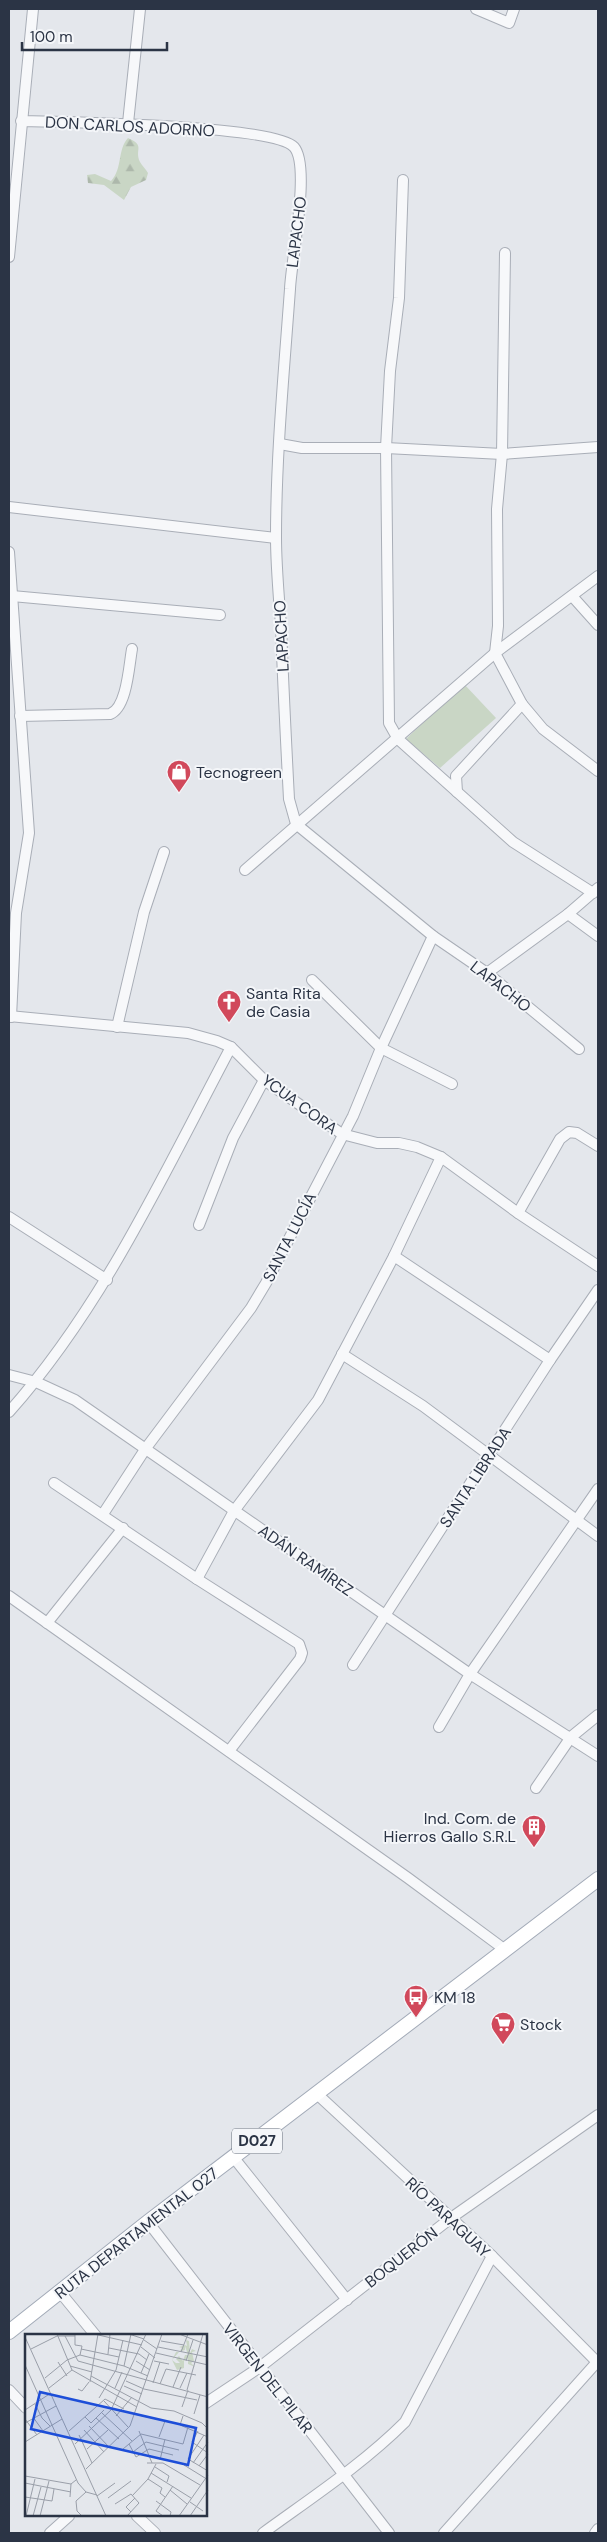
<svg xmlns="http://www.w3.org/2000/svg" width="607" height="2542" viewBox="0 0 607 2542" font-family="'DM Sans',sans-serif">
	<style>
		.forest { fill: url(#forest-firs) }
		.park { fill: #c9d6c5 }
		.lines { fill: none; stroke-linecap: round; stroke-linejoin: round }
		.minor-casing { stroke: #a9aeb7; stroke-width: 12 }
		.major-casing { stroke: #a3abb8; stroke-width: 16 }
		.minor { stroke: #f7f8fa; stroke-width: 10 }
		.major { stroke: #fff; stroke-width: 14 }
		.labels { text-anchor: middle; stroke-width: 4; stroke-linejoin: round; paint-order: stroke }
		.shield { fill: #f4f6f9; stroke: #676e7b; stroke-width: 1 }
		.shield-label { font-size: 15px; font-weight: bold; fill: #2b3445 }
		.street-label { font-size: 16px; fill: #2b3445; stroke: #f4f6f9 }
		.poi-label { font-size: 16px; fill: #2b3445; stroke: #f4f6f9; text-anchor: start }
		.inset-road { fill: none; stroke: #9a9fa9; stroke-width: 1 }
		.view { fill: #1d4ed8; fill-opacity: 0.15; stroke: #1d4ed8; stroke-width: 2.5 }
		.inset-edge { fill: none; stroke: #2b3445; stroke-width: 2.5 }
	</style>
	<defs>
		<pattern id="forest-firs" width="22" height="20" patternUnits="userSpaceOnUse" patternTransform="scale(1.25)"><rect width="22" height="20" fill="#c9d6c5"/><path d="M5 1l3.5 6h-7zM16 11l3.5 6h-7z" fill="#adb8ab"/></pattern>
	</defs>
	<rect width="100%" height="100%" fill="#e4e7ec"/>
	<path class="forest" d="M128,138C146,146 134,149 140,162C142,166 146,169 148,173L146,180L131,187L124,200L104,185L88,183L87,175L95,174L111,181C123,168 117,150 128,138Z"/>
	<path class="park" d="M464,684L496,718L440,768L406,739Z"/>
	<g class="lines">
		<defs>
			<g id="minor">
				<path d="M476,9L509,23L514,9"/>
				<path d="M21,121C61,122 274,125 294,147C311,166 291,261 290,289C284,372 276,455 276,537C276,567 279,597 281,626C283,684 286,741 289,799L296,824L433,936L487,973L579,1049"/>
				<path d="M128,123L140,9"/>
				<path d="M403,180L399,298L390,371L386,448L389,723L398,739L513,842L593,893"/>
				<path d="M505,253L502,454L497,509L498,626L495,653L522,704L543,729L598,771"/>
				<path d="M9,257L33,9"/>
				<path d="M280,444L302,448H386L502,454L598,447"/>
				<path d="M9,507L276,538"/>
				<path d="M9,552L29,833L16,913L11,1017"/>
				<path d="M12,596L220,615"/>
				<path d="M572,596L598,625"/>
				<path d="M20,716L110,714C127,708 129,665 132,649"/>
				<path d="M457,792L456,776L522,704"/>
				<path d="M245,870L495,653L598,576"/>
				<path d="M568,914L598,936"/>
				<path d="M487,973L568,914L598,888"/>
				<path d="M312,980L381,1048L452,1084"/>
				<path d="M9,1016L188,1033L217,1041L231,1047L264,1080L342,1134L377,1143H399L417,1147L441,1157L518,1213L598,1266"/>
				<path d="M117,1027L144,912L164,852"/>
				<path d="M518,1213L560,1139L569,1132L577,1133L598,1146"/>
				<path d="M9,1217L107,1280"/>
				<path d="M199,1225L233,1138L264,1080"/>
				<path d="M394,1256L550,1360"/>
				<path d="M342,1354L423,1406L598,1536"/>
				<path d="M9,1375L36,1382L75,1400L470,1674L598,1756"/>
				<path d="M9,1412C104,1305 164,1173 231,1047"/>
				<path d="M54,1483L197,1579L299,1644L302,1653L300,1659L229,1751"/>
				<path d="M103,1514L146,1448L251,1308L266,1283L353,1116L381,1048L433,936"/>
				<path d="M197,1579L234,1511L318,1400L394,1256L441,1157"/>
				<path d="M9,1596L408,1878L504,1949"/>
				<path d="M47,1623L123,1528"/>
				<path d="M353,1665L550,1360L598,1290"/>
				<path d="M439,1727L470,1674L598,1489"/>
				<path d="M536,1788L571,1737L598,1715"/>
				<path d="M317,2094L492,2256L598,2363"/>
				<path d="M234,2158L347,2300"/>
				<path d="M148,2222L389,2533"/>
				<path d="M60,2292L96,2336"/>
				<path d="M9,2390L26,2408"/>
				<path d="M206,2403L260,2367L451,2218L598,2115"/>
				<path d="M137,2516L155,2533"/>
				<path d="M50,2533L69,2516"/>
				<path d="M263,2533C311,2498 363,2464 405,2422L492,2256"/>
				<path d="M444,2533L597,2362"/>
				<path d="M595,2533L598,2529"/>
			</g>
			<path id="major" d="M9,2332L148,2222L598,1879"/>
		</defs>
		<use href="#minor" class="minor-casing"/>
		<use href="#major" class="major-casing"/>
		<use href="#minor" class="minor"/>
		<use href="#major" class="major"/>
	</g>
	<defs>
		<symbol id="shop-pin" viewBox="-11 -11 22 30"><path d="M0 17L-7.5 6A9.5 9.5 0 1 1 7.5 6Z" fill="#d1495b" stroke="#f4f6f9"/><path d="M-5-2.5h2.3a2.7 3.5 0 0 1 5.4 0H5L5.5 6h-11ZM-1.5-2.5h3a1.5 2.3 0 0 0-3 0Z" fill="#fff"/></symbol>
		<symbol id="church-pin" viewBox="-11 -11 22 30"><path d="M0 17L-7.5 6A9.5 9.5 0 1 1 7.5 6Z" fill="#d1495b" stroke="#f4f6f9"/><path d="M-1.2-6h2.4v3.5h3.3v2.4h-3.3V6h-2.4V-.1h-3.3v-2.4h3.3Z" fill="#fff"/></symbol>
		<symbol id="building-pin" viewBox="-11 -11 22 30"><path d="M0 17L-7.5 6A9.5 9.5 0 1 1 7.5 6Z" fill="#d1495b" stroke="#f4f6f9"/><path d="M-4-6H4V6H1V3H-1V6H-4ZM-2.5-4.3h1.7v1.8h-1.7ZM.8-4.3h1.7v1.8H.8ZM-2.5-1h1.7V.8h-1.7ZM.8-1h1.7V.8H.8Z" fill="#fff"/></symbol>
		<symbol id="bus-pin" viewBox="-11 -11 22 30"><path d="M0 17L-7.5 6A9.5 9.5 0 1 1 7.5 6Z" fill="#d1495b" stroke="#f4f6f9"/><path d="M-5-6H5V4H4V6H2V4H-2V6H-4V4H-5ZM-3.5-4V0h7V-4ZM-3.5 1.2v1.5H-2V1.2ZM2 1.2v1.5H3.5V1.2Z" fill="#fff"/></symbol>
		<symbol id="supermarket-pin" viewBox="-11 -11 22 30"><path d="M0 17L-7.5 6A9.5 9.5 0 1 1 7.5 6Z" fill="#d1495b" stroke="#f4f6f9"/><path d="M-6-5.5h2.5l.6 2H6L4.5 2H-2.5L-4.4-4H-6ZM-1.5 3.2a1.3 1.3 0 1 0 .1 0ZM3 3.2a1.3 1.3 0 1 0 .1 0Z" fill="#fff"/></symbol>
	</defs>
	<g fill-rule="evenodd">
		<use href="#shop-pin" x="165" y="758" width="28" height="38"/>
		<use href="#church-pin" x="215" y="988" width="28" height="38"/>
		<use href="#building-pin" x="520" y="1813" width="28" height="38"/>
		<use href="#bus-pin" x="402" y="1983" width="28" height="38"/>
		<use href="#supermarket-pin" x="489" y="2010" width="28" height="38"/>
	</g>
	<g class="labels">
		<rect class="shield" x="232" y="2128.5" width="50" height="25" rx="4"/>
		<g class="shield-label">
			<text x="257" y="2146">D027</text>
		</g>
		<g class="street-label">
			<text transform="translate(130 126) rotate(3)" y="6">DON CARLOS ADORNO</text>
			<text transform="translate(296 232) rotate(-83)" y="6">LAPACHO</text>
			<text transform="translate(281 636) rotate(-93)" y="6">LAPACHO</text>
			<text transform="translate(501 986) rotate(38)" y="6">LAPACHO</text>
			<text transform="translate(300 1104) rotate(36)" y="6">YCUA CORA</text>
			<text transform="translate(289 1237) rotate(-63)" y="6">SANTA LUCÍA</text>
			<text transform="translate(475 1477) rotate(-57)" y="6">SANTA LIBRADA</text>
			<text transform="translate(306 1560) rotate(35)" y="6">ADÁN RAMÍREZ</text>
			<text transform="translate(448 2217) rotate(43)" y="6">RÍO PARAGUAY</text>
			<text transform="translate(136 2233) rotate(-38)" y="6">RUTA DEPARTAMENTAL 027</text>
			<text transform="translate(401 2257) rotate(-38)" y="6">BOQUERÓN</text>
			<text transform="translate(268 2378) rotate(52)" y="6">VIRGEN DEL PILAR</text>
		</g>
		<g class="poi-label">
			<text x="196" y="778">Tecnogreen</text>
			<text x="246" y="999">Santa Rita<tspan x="246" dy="18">de Casia</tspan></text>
			<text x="516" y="1824" text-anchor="end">Ind. Com. de<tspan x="516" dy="18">Hierros Gallo S.R.L</tspan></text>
			<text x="434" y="2003">KM 18</text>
			<text x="520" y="2030">Stock</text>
		</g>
	</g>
	<g transform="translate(25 2334)">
		<rect width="182" height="182" fill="#e4e7ec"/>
		<path d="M161,6L164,7L165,19L167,15L171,17L167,18L169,27L166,29L170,33L163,30V24L159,27V34L152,36L147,26L151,18H154L147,26L151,29H155L151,25L154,22L158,27L160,21H163L160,12V16L154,18L157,14L154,13L160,11L162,12Z" fill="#c9d6c5"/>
		<path class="inset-road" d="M32,0L47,36L112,73M69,0L117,11M104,0L119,5M154,0L183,11M50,1V11L57,12L55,21M40,2L53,27L183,63M0,3L81,182M119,6L132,15M136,7L159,11M116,13L130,24M133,13L183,23M84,14L114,20L122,26M6,15L32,2H50M56,15L94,23M156,18L163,0M131,19L183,31M83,20L85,0M55,21L99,32L123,42M111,27L125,36M129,27L144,30M161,27L168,6M33,28L42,42M0,31L53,149L61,158L72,161M45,32L67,38M99,32L106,0M116,39L124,20M66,42L126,74L149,77L177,89L183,95M20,44L42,26L55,21M101,47L119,55L172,66M65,48L73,0M128,49L135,28M135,50L141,35L171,41M99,52L117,60M148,53L156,33M24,54L47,36M90,54L97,38M155,54L162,39M53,55L57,57L64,48M162,56L178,0M74,64L91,36L98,6M80,65L99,75M79,67L103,93M10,70L17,84L25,92M157,73L163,56M0,76L26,59M77,79L107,107M109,80L144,88M169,80L175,61M91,82L107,63M158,82L155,91L183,103M8,83L18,97M60,83L66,89L79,76M71,84L94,105M0,85L12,101M0,89L31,72M64,92L84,113M59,96L79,118M44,97L80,65M114,97L127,129M173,97L167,108L183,119M54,101L67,129M179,101L163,125L183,137M134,103L140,87M0,108L37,85M50,110L86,76L121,0M104,110L111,123L124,115L148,121M62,115L83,96M98,115L116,100L158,110L163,93M108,118L121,108L154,116M135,126L140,105M122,129H138L175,151M168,129L183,108M131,130L123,145L137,154L135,159L140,163M159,131L180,144M174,132L183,120M130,133L144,142L142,148M61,135L105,92L137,0M126,139L166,164M0,142L46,150M0,149L46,158M145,156L162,170M72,162L90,149M107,162L123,145M0,163L27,167L29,155M45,163L46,150L51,146M83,164L106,147M131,167L146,178L145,182M165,168L178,177M90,170L106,160L114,169L102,182M106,178L101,173L110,164M1,182L10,145M8,182L16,153M15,182L24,147M57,182L52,177L51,167L61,158M138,182L131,177L148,152M154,182L183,141M165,182L183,156"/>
		<path class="view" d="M15,58L171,94L163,131L6,95Z"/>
		<rect width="182" height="182" class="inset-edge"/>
	</g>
	<rect width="607" height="2542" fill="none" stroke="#2b3445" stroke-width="20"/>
	<path d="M22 42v8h145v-8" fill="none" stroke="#2b3445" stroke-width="2.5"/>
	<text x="30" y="42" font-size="15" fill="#2b3445" stroke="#f4f6f9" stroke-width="4" paint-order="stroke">100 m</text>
</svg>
